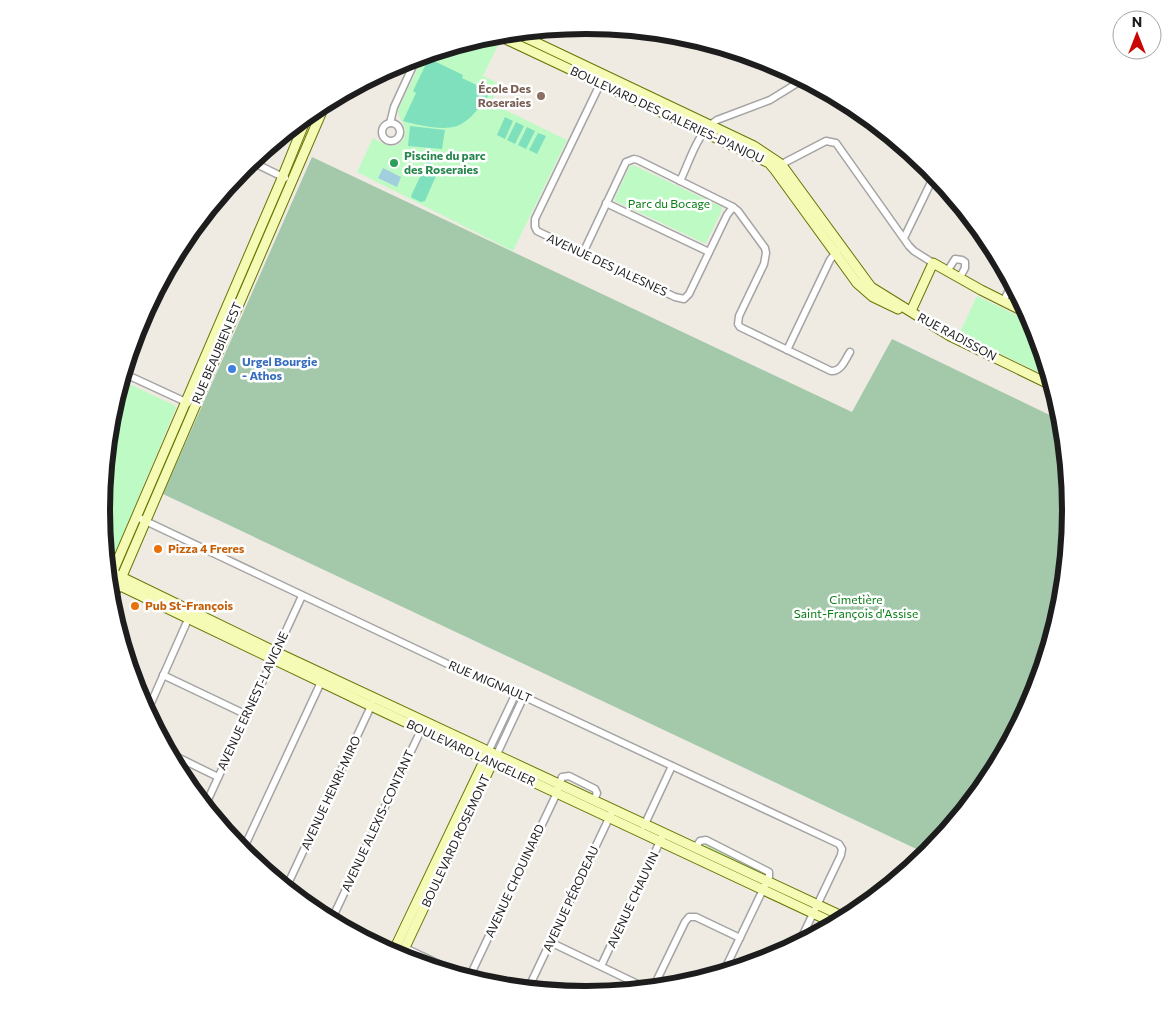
<svg xmlns="http://www.w3.org/2000/svg" width="1172" height="1020" viewBox="0 0 1172 1020" font-family="Commissioner,sans-serif">
	<style>
		.grass { fill: #c6eba7 }
		.cemetery { fill: #a3c8aa }
		.park { fill: #befbc4 }
		.pitch { fill: #7ee0bd }
		.water { fill: #a2cfde }
		.lines { fill: none; stroke-linecap: round; stroke-linejoin: round }
		.street-casing { stroke: #a4a4a4; stroke-width: 9 }
		.secondary-casing { stroke: #677602; stroke-width: 11 }
		.street { stroke: #fff; stroke-width: 6 }
		.secondary { stroke: #f5fbb4; stroke-width: 9 }
		.education-dot { fill: #8d6e63; stroke: #fff; stroke-width: 2 }
		.leisure-dot { fill: #2e9e5b; stroke: #fff; stroke-width: 2 }
		.shop-dot { fill: #3f7fe0; stroke: #fff; stroke-width: 2 }
		.food-dot { fill: #e8710a; stroke: #fff; stroke-width: 2 }
		.labels { text-anchor: middle; stroke-width: 5; stroke-linejoin: round; paint-order: stroke }
		.education-label { font-size: 12px; font-weight: bold; fill: #785e54; stroke: #fff; text-anchor: end }
		.street-label { font-size: 12px; fill: #1d1d1d; stroke: #fff }
		.leisure-label { font-size: 12px; font-weight: bold; fill: #27864d; stroke: #fff; text-anchor: start }
		.park-label { font-size: 12px; fill: #087e15; stroke: #fff }
		.shop-label { font-size: 12px; font-weight: bold; fill: #366cbe; stroke: #fff; text-anchor: start }
		.food-label { font-size: 12px; font-weight: bold; fill: #c56008; stroke: #fff; text-anchor: start }
		.rim { fill: none; stroke: #1d1d1d; stroke-width: 6 }
	</style>
	<rect width="100%" height="100%" fill="#efebe3"/>
	<path class="grass" d="M706,844L763,871L762,874L709,849L707,847H705Z"/>
	<path class="cemetery" d="M312,157L852,412L892,339L1062,421L1071,510L1062,605L1034,696L989,780L929,853L927,854L163,494Z"/>
	<g class="park">
		<path d="M488,35L500,41L483,76L500,84L491,103L567,140L513,251L357,172L373,138C382,143 393,151 402,141C405,137 406,133 405,129C404,122 398,118 398,110L424,55Z"/>
		<path d="M633,165L722,207V210L706,243H704L615,201V198L630,166Z"/>
		<path d="M977,296L1033,323L1050,378L959,334Z"/>
		<path d="M121,380L174,405L176,408L113,558H111V563L108,565L106,564L101,510L110,415Z"/>
	</g>
	<g class="pitch">
		<path d="M432,60L463,75L462,78L485,89L488,96C481,106 469,122 457,126C442,131 418,125 403,121L416,93L413,91L427,62Z"/>
		<path d="M505,117L513,121L505,139L497,135Z"/>
		<path d="M516,122L524,126L515,144L507,140Z"/>
		<path d="M410,126L445,130L442,149L408,146Z"/>
		<path d="M527,127L535,131L526,149L518,145Z"/>
		<path d="M538,133L546,136L537,154L529,150Z"/>
		<path d="M427,162H429L439,169L425,201L421,202L412,198L411,196Z"/>
	</g>
	<path class="water" d="M383,168L401,177L397,187L378,178Z"/>
	<g class="lines">
		<defs>
			<g id="street">
				<path d="M602,80L535,219V227L537,231L675,297L684,299L689,294L727,215L733,207"/>
				<path d="M390,123L394,107L417,57"/>
				<circle cx="391" cy="132" r="9"/>
				<path d="M250,161L285,178"/>
				<path d="M780,165L826,141L836,143L909,246L914,251L933,263"/>
				<path d="M680,181C690,161 697,132 717,120L770,100L804,79"/>
				<path d="M606,203L709,252"/>
				<path d="M904,238L935,174"/>
				<path d="M583,253L626,162L634,159L638,160L733,207L738,211L765,248L766,253L764,264L739,316L738,324L740,327L831,371C841,372 845,360 850,352"/>
				<path d="M948,270L955,259L962,260L965,262V268L960,277"/>
				<path d="M1003,302L1009,290L1014,287"/>
				<path d="M1016,308L1021,299"/>
				<path d="M787,350L830,260L837,251"/>
				<path d="M123,373L188,403"/>
				<path d="M124,374L167,270"/>
				<path d="M137,517L473,676L512,691L839,844L842,849L841,855L799,943"/>
				<path d="M163,675L247,715"/>
				<path d="M147,712L190,615"/>
				<path d="M489,750L516,693"/>
				<path d="M169,753L218,777"/>
				<path d="M497,754L524,696"/>
				<path d="M205,806L302,596"/>
				<path d="M644,826L672,766"/>
				<path d="M695,848L700,841L706,840L769,872V877L723,973"/>
				<path d="M242,852L322,680"/>
				<path d="M889,886L895,875L903,874"/>
				<path d="M286,888L372,704"/>
				<path d="M298,898L334,915"/>
				<path d="M331,921L422,728"/>
				<path d="M550,942L648,989"/>
				<path d="M405,948L471,979"/>
				<path d="M601,966L664,833"/>
				<path d="M469,978L555,797L562,777L569,776L595,789L597,793L594,800"/>
				<path d="M653,988L685,922L689,917H696L740,938"/>
				<path d="M528,989L611,814"/>
			</g>
			<g id="secondary">
				<path d="M514,32L754,146L781,164L871,287L950,336L1053,386"/>
				<path d="M495,34L769,163L775,170L857,283L873,297L898,309"/>
				<path d="M911,311L933,263L981,290L1029,314"/>
				<path d="M107,570L276,652L846,918"/>
				<path d="M110,578L280,183L308,114"/>
				<path d="M108,580L371,706L836,924"/>
				<path d="M110,604L326,102"/>
				<path d="M392,954L487,755"/>
				<path d="M400,958L494,759"/>
			</g>
		</defs>
		<use href="#street" class="street-casing"/>
		<use href="#secondary" class="secondary-casing"/>
		<use href="#street" class="street"/>
		<use href="#secondary" class="secondary"/>
	</g>
	<circle class="education-dot" cx="541" cy="96" r="5"/>
	<circle class="leisure-dot" cx="394" cy="163" r="5"/>
	<circle class="shop-dot" cx="232" cy="369" r="5"/>
	<g class="food-dot">
		<circle cx="158" cy="549" r="5"/>
		<circle cx="135" cy="606" r="5"/>
	</g>
	<g class="labels">
		<g class="education-label">
			<text x="531" y="93">École Des<tspan x="531" dy="14">Roseraies</tspan></text>
		</g>
		<g class="street-label">
			<text transform="translate(667 115) rotate(25)" y="4">BOULEVARD DES GALERIES-D'ANJOU</text>
			<text transform="translate(607 265) rotate(25)" y="4">AVENUE DES JALESNES</text>
			<text transform="translate(957 337) rotate(28)" y="4">RUE RADISSON</text>
			<text transform="translate(217 353) rotate(-67)" y="4">RUE BEAUBIEN EST</text>
			<text transform="translate(490 682) rotate(23)" y="4">RUE MIGNAULT</text>
			<text transform="translate(253 701) rotate(-65)" y="4">AVENUE ERNEST-LAVIGNE</text>
			<text transform="translate(471 753) rotate(25)" y="4">BOULEVARD LANGELIER</text>
			<text transform="translate(331 793) rotate(-65)" y="4">AVENUE HENRI-MIRO</text>
			<text transform="translate(378 821) rotate(-65)" y="4">AVENUE ALEXIS-CONTANT</text>
			<text transform="translate(456 841) rotate(-65)" y="4">BOULEVARD ROSEMONT</text>
			<text transform="translate(515 881) rotate(-65)" y="4">AVENUE CHOUINARD</text>
			<text transform="translate(571 899) rotate(-65)" y="4">AVENUE PÉRODEAU</text>
			<text transform="translate(633 900) rotate(-65)" y="4">AVENUE CHAUVIN</text>
		</g>
		<g class="leisure-label">
			<text x="404" y="160">Piscine du parc<tspan x="404" dy="14">des Roseraies</tspan></text>
		</g>
		<g class="park-label">
			<text x="669" y="208">Parc du Bocage</text>
			<text x="856" y="604">Cimetière<tspan x="856" dy="14">Saint-François d'Assise</tspan></text>
		</g>
		<g class="shop-label">
			<text x="242" y="366">Urgel Bourgie<tspan x="242" dy="14">- Athos</tspan></text>
		</g>
		<g class="food-label">
			<text x="168" y="553">Pizza 4 Freres</text>
			<text x="145" y="610">Pub St-François</text>
		</g>
	</g>
	<path d="M0 0H1172V1020H0ZM110 510a476 476 0 1 1 952 0a476 476 0 1 1-952 0Z" fill="#fff" fill-rule="evenodd"/>
	<path class="rim" d="M110 510a476 476 0 1 1 952 0a476 476 0 1 1-952 0Z"/>
	<g transform="translate(1137 35)"><circle r="24" fill="#ffffff" stroke="#a5a5a5"/>
	<path d="M0-4L9 19L0 12L-9 19Z" fill="#ca0600"/>
	<text y="-8" font-size="14" font-weight="bold" text-anchor="middle" fill="#1d1d1d">N</text>
	</g>
</svg>
